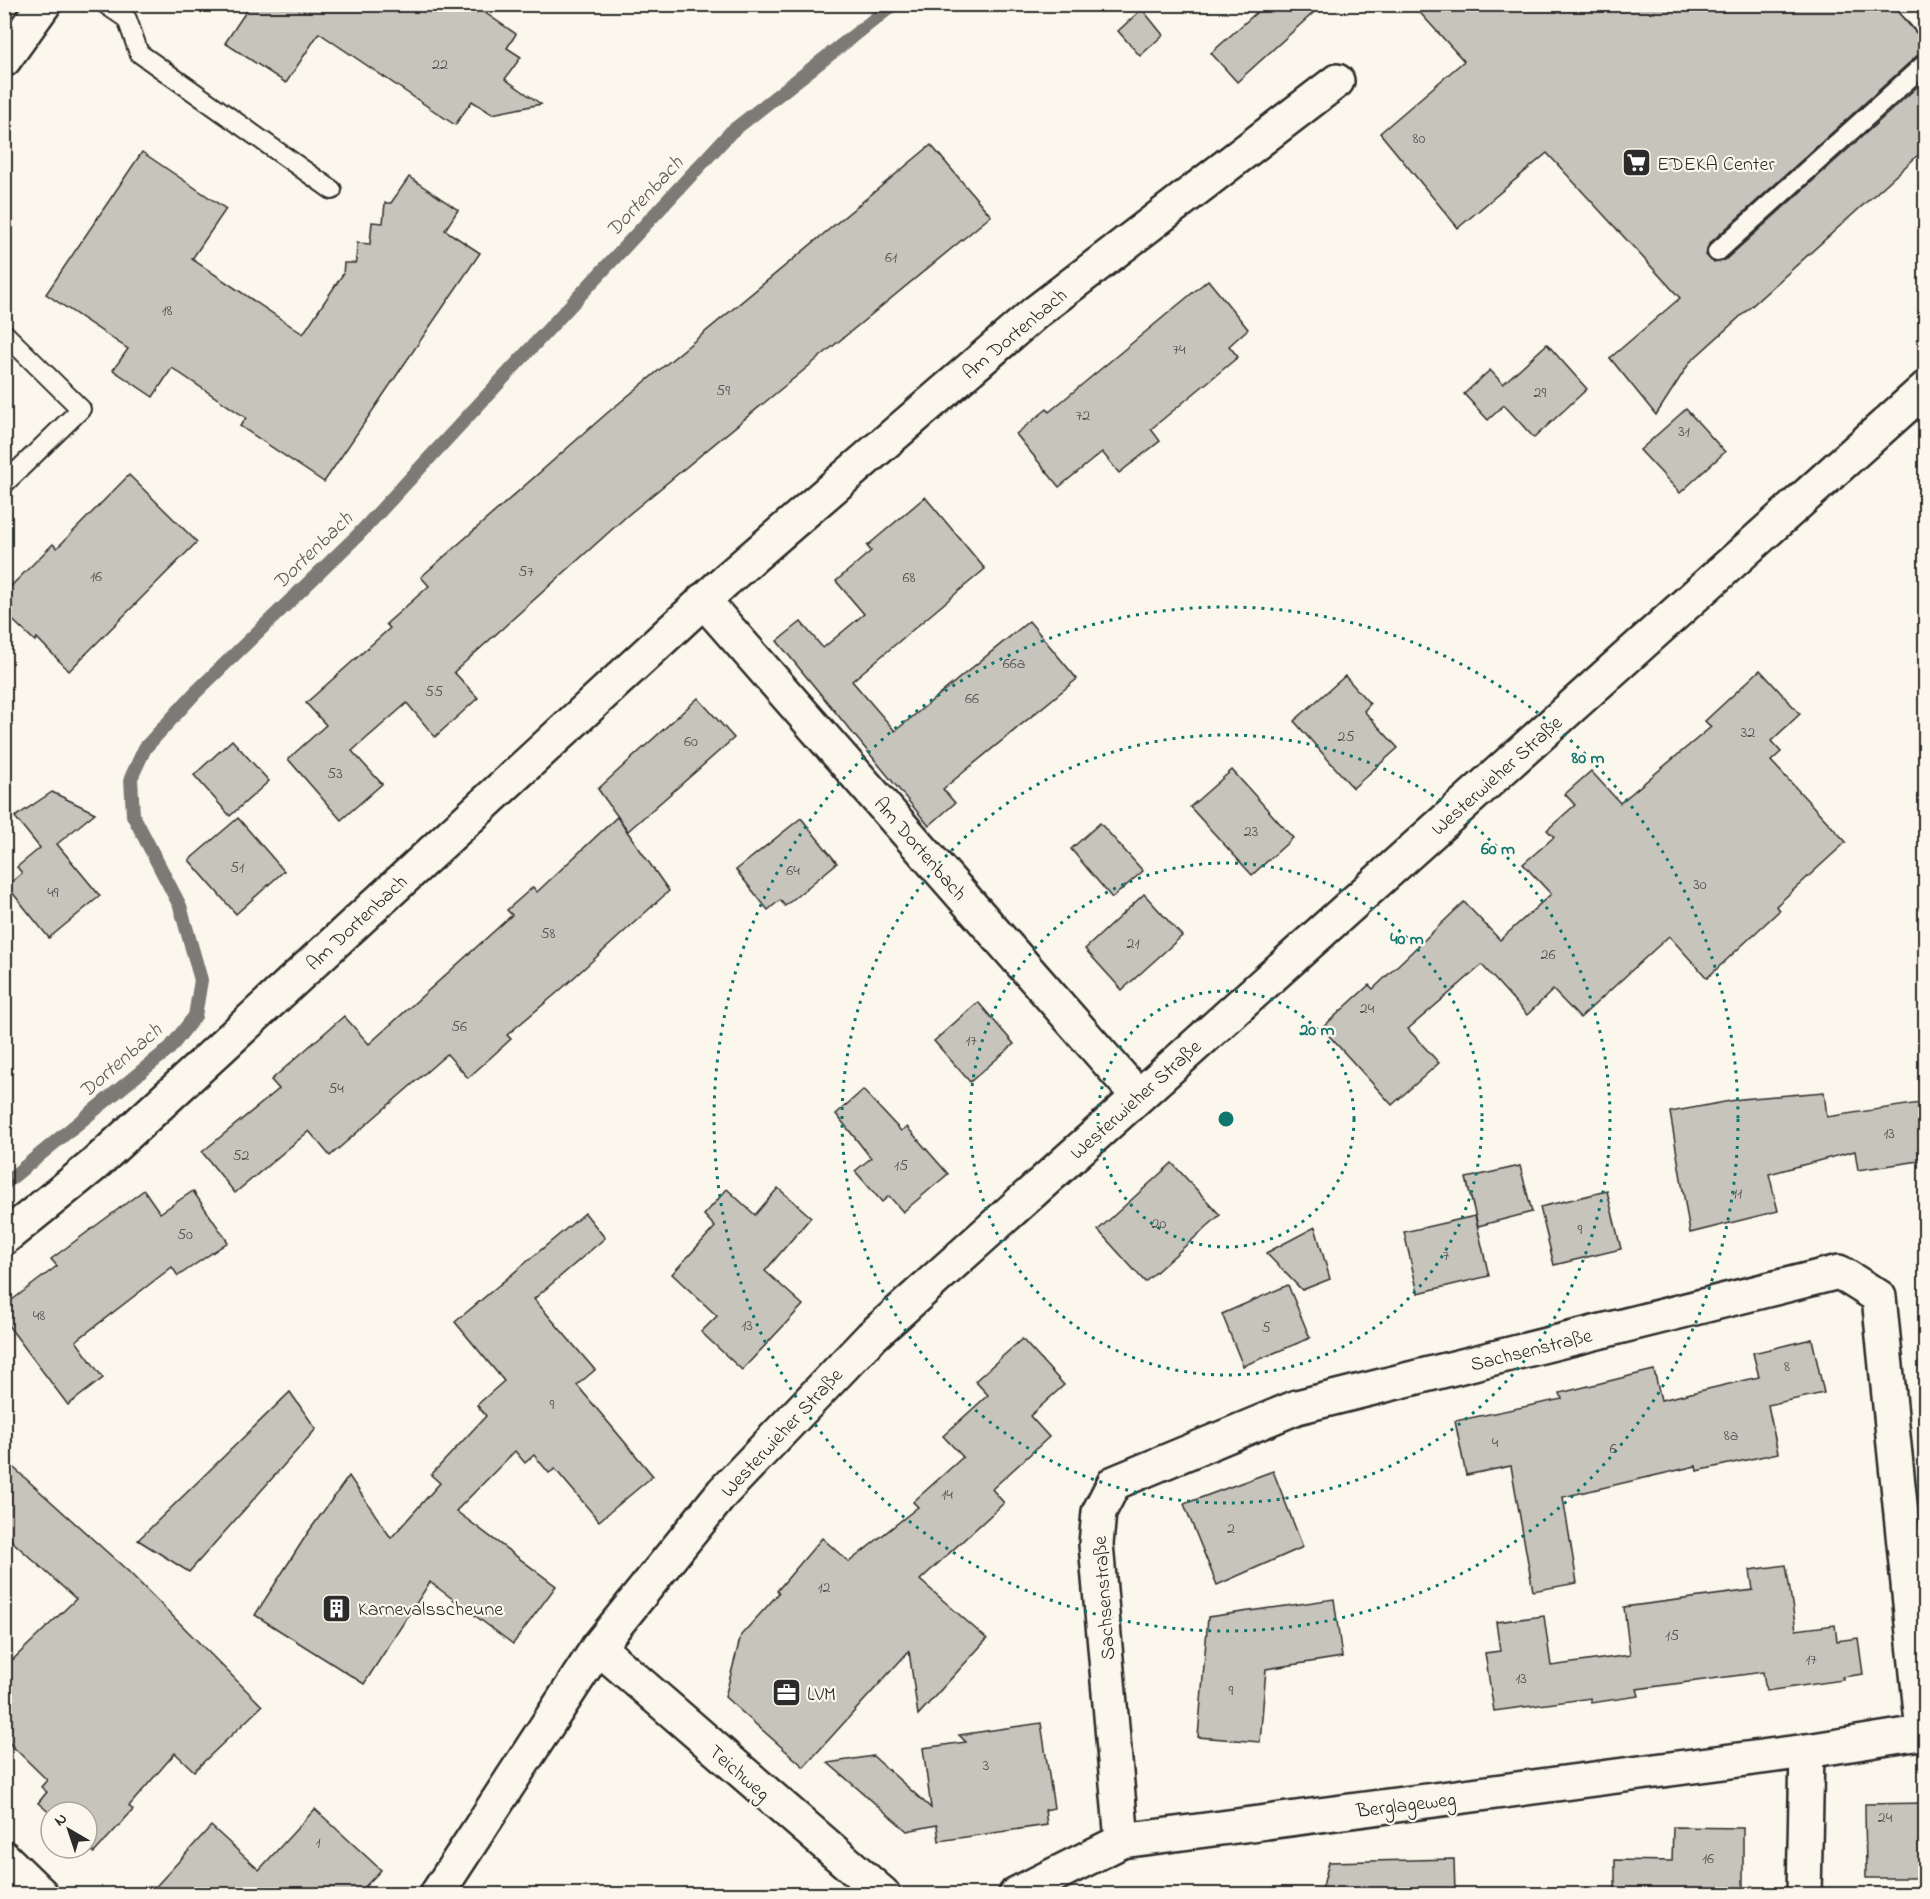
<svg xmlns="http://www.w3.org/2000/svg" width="1930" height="1899" viewBox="0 0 1930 1899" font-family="'Indie Flower',sans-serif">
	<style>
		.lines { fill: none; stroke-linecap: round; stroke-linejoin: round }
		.stream { stroke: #7b7a75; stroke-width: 14 }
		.building { fill: #c7c4bc; stroke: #2b2b2b; stroke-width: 1.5 }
		.lane-casing { stroke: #2b2b2b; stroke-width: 22 }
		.street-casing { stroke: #2b2b2b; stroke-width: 38 }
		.secondary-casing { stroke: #2b2b2b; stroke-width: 38 }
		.lane { stroke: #fbf7ec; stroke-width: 18 }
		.street { stroke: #fbf7ec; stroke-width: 33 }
		.secondary { stroke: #fbf7ec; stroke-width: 33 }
		.ring { fill: none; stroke: #0f766e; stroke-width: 3; stroke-dasharray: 3 6 }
		.labels { text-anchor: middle; stroke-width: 4.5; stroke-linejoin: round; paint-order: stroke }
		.number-label { font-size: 16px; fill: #52514f }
		.poi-label { font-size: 20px; fill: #2b2b2b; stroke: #fbf7ec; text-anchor: start }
		.street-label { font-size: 20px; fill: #2b2b2b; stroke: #fbf7ec }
		.water-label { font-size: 21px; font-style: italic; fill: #5a5956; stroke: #fbf7ec }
		.centre { fill: #0f766e; stroke: #fbf7ec; stroke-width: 3 }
		.ring-label { font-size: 18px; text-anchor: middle; font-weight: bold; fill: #0f766e; stroke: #fbf7ec; stroke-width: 4.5; stroke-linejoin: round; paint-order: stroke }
	</style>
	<rect width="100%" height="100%" fill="#fbf7ec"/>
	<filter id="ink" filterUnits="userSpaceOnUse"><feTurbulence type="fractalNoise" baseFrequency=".0167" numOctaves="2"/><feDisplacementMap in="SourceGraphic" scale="12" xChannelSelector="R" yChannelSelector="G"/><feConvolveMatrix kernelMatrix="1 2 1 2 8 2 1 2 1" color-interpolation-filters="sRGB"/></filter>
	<g filter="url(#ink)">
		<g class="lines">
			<path class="stream" d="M4,1184L170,1048L195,1016L201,980L180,906L133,815L131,778L145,748L194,694L358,535L731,132L894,4"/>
		</g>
		<g class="building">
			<path d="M251,4H472L516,34L507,48L521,57L505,79L541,104L492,114L472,101L455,125L319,33L286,83L225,43Z"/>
			<path d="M1266,4H1323L1237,82L1211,53Z"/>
			<path d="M1412,4H1894L1897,11L1918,35L1926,39V52L1918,55L1709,244L1706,255L1714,263L1725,260L1926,79V148L1690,362L1656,415L1610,358L1680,298L1547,153L1458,228L1380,133L1464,61Z"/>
			<path d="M1142,9L1163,35L1140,56L1118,31Z"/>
			<path d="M931,145L991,216L628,515L454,672L478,698L435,737L407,703L352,751L382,784L341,820L288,759L326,725L306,703L390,628L386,624L429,586L421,577L606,414Z"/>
			<path d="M142,152L226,209L192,259L303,334L343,274L344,263H356L357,243L370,244L372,222L383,223L385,203H391L409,177L458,210L445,230L480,253L324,482L240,426L246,418L172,368L153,397L113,370L128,349L46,294Z"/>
			<path d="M1208,280L1248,329L1229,346L1238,357L1151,429L1160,441L1119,473L1102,452L1059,487L1016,434L1047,409L1049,412Z"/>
			<path d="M1547,344L1587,389L1534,438L1504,405L1488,420L1464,394L1490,370L1503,384Z"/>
			<path d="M1686,409L1725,452L1680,493L1640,450Z"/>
			<path d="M129,475L197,542L69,671L37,638L35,641L4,612V593L53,544L57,548Z"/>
			<path d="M925,497L985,569L852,681L895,731L1029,621L1077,679L943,789L955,803L929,826L777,641L801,622L823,648L864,614L836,581L871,551L867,546Z"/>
			<path d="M1760,670L1800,714L1771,741L1781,752L1771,761L1846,842L1776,906L1780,910L1707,978L1669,936L1580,1018L1553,990L1527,1015L1482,965L1408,1029L1439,1063L1392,1105L1322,1028L1369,985L1373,989L1464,902L1500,940L1551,894L1523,864L1554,837L1547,830L1575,805L1565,794L1591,771L1620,803L1711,727L1705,721Z"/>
			<path d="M1345,676L1370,704L1364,711L1398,748L1353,788L1294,721Z"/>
			<path d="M698,698L734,738L628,831L598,789Z"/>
			<path d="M232,740L269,781L230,816L194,775Z"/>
			<path d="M1232,770L1293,838L1252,875L1190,807Z"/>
			<path d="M52,792L95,813L57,844L100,896L49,938L7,886L22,873L17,867L40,848L15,817Z"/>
			<path d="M617,817L669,891L558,992L507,1035L511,1039L468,1078L447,1054L330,1156L309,1131L235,1193L202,1152L279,1089L271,1080L344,1016L369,1044L512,915L507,910L533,887L537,892Z"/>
			<path d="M238,818L284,871L236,914L189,860Z"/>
			<path d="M801,818L837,863L785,906L780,900L768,910L736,870Z"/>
			<path d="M1100,823L1143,871L1112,898L1071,849Z"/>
			<path d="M1144,894L1182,936L1122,990L1085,949Z"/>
			<path d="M978,1002L1014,1044L970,1082L934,1041Z"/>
			<path d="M863,1090L901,1131L907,1127L948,1174L903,1212L889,1196L882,1202L855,1171L871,1158L836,1114Z"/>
			<path d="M1824,1092L1827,1117L1926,1102V1160L1858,1170L1855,1151L1769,1174L1778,1211L1690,1233L1670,1112L1741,1099Z"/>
			<path d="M1172,1163L1220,1215L1145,1282L1098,1230Z"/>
			<path d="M1520,1166L1532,1212L1478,1226L1466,1178Z"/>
			<path d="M778,1188L811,1217L765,1271L803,1305L742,1370L701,1332L717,1316L672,1274L715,1227L704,1215L727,1189L755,1215Z"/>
			<path d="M144,1190L160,1213L193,1191L228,1242L178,1276L172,1267L76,1341L103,1378L68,1405L4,1320V1306L57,1266L51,1259Z"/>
			<path d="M1607,1191L1621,1249L1554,1265L1540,1207Z"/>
			<path d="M585,1213L605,1238L534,1299L595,1370L577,1385L653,1476L599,1521L555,1469L549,1473L534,1455L525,1463L515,1451L456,1511L556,1586L513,1644L430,1582L364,1684L255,1615L309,1531L349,1476L391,1538L440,1483L431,1475L486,1416L477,1405L504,1381L455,1322Z"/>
			<path d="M1475,1216L1489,1276L1418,1293L1404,1232Z"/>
			<path d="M1315,1227L1330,1279L1302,1290L1266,1253Z"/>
			<path d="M1288,1285L1310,1338L1243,1366L1222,1314Z"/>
			<path d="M1022,1339L1064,1385L1030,1416L1049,1437L992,1489L1004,1503L920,1580L987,1639L918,1715L909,1651L804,1767L725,1697L741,1635L779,1593L777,1591L822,1538L849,1562L918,1507L913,1502L963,1457L943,1436L988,1395L975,1381Z"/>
			<path d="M1812,1339L1824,1393L1768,1405L1778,1453L1697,1471L1696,1466L1563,1497L1577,1583L1533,1591L1511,1466L1466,1475L1455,1421L1562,1399L1560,1393L1654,1370L1661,1400L1759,1377L1753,1353Z"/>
			<path d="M290,1392L316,1429L189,1572L138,1540Z"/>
			<path d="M4,1459L128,1571L262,1706L194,1771L175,1753L129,1806L133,1810L94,1853L87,1846V1812H51V1814L38,1803L47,1792L41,1787L47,1780L4,1738V1668L76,1599L4,1534Z"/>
			<path d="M1273,1471L1303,1547L1217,1585L1184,1504Z"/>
			<path d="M1786,1565L1796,1630L1835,1625L1837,1641L1858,1638L1863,1674L1842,1677L1843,1680L1766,1691L1763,1672L1637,1689L1639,1696L1591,1703V1698L1494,1711L1485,1653L1500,1651L1496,1622L1544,1616L1551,1666L1630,1655L1624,1607L1753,1590L1750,1570Z"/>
			<path d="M1334,1599L1342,1657L1266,1669L1260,1742L1198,1737L1208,1617Z"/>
			<path d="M1041,1723L1054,1808L1045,1810L1047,1825L939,1841L937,1825L907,1831L828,1763L873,1756L931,1808L923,1748L966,1742L959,1735Z"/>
			<path d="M1926,1803V1878H1866L1865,1804Z"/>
			<path d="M315,1809L381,1870L358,1894H149L211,1826L259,1870Z"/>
			<path d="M1673,1827L1743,1828V1894H1615V1860L1672,1861Z"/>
			<path d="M1454,1859L1455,1894H1321L1329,1862Z"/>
		</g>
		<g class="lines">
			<defs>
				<g id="lane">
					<path d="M105,4L127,19L139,53L332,190"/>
					<path d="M1905,4L1926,28"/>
					<path d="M1717,252L1926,63"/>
					<path d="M4,333L81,409L4,484"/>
				</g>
				<g id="street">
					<path d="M4,60L44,4"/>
					<path d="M703,600L1138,1096"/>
					<path d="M4,1238L94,1165L725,581L1036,312L1337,81"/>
					<path d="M598,1647L883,1894"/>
					<path d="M1122,1841L1096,1544L1099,1512L1114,1483L1297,1407L1839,1272L1879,1297L1923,1732"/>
					<path d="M1016,1894L1122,1841L1807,1751L1926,1732"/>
					<path d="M1804,1894L1807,1751"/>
				</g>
				<g id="secondary">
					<path d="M4,1858L41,1894"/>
					<path d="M437,1894L598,1647L723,1492L871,1337L1926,388"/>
				</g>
			</defs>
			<use href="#lane" class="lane-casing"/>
			<use href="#street" class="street-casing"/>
			<use href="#secondary" class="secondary-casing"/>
			<use href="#lane" class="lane"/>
			<use href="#street" class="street"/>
			<use href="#secondary" class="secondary"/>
		</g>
	</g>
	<g class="ring">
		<circle cx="1226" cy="1119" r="128"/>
		<circle cx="1226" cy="1119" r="256"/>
		<circle cx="1226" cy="1119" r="384"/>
		<circle cx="1226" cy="1119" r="512"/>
	</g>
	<defs>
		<symbol id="supermarket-square" viewBox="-11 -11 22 22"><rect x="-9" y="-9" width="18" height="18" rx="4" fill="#2b2b2b" stroke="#fbf7ec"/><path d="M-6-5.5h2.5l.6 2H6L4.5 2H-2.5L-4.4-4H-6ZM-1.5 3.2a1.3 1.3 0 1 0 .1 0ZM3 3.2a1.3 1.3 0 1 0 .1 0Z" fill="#fff"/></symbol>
		<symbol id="building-square" viewBox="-11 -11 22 22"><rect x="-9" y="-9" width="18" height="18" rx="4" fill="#2b2b2b" stroke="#fbf7ec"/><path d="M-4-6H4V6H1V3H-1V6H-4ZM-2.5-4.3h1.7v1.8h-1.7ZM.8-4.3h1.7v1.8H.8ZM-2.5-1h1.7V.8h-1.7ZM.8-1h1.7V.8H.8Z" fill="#fff"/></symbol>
		<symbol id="office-square" viewBox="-11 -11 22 22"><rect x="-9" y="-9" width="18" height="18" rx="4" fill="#2b2b2b" stroke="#fbf7ec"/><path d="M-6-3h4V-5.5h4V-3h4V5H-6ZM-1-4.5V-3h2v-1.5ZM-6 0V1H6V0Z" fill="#fff"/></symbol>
	</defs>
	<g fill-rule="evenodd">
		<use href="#supermarket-square" x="1620" y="146" width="33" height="33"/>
		<use href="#building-square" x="320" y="1592" width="33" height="33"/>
		<use href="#office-square" x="770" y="1676" width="33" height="33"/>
	</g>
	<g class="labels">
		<g class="number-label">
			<text x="440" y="69">22</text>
			<text x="1419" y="143">80</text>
			<text x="891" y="262">61</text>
			<text x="167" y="315">18</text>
			<text x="1179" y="354">74</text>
			<text x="723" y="395">59</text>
			<text x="1540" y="397">29</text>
			<text x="1083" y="420">72</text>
			<text x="1684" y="436">31</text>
			<text x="526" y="576">57</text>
			<text x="96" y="581">16</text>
			<text x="909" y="582">68</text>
			<text x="1014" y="668">66a</text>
			<text x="434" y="696">55</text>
			<text x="972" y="703">66</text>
			<text x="1748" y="737">32</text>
			<text x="1346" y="741">25</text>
			<text x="691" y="746">60</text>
			<text x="335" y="778">53</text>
			<text x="1251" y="836">23</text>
			<text x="237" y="872">51</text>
			<text x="793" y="875">64</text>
			<text x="1700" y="889">30</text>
			<text x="53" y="897">49</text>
			<text x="548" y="938">58</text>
			<text x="1133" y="948">21</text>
			<text x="1548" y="959">26</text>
			<text x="1367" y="1013">24</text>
			<text x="459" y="1031">56</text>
			<text x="971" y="1045">17</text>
			<text x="336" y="1093">54</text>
			<text x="1889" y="1138">13</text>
			<text x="241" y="1160">52</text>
			<text x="901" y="1170">15</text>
			<text x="1737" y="1198">11</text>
			<text x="1159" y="1228">20</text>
			<text x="1580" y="1234">9</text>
			<text x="185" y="1239">50</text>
			<text x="1446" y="1260">7</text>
			<text x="39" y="1320">48</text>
			<text x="747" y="1330">13</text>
			<text x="1266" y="1332">5</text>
			<text x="1787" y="1371">8</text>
			<text x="552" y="1409">9</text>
			<text x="1731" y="1440">8a</text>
			<text x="1495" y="1447">4</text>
			<text x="1613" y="1453">6</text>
			<text x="947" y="1499">14</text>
			<text x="1231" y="1533">2</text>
			<text x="824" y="1592">12</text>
			<text x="1672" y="1640">15</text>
			<text x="1811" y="1664">17</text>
			<text x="1521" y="1683">13</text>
			<text x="1231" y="1695">9</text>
			<text x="986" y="1770">3</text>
			<text x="1885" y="1822">24</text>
			<text x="318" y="1847">1</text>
			<text x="1708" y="1863">16</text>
		</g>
		<g class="poi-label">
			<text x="1657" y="170">EDEKA Center</text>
			<text x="358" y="1615">Karnevalsscheune</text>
			<text x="807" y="1700">LVM</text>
		</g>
		<g class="street-label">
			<text transform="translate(1014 333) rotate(-40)" y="7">Am Dortenbach</text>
			<text transform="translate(1496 775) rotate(-42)" y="7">Westerwieher Straße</text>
			<text transform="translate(921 848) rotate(49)" y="7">Am Dortenbach</text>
			<text transform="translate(356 922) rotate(-43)" y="7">Am Dortenbach</text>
			<text transform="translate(1135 1099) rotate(-42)" y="7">Westerwieher Straße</text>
			<text transform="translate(1531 1349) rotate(-14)" y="7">Sachsenstraße</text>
			<text transform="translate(781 1432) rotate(-47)" y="7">Westerwieher Straße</text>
			<text transform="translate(1103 1598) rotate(-94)" y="7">Sachsenstraße</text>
			<text transform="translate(740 1772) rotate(41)" y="7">Teichweg</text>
			<text transform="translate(1406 1804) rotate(-7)" y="7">Berglageweg</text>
		</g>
		<g class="water-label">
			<text transform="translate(644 196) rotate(-47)" y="7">Dortenbach</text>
			<text transform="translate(312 550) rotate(-44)" y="7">Dortenbach</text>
			<text transform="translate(120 1060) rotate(-41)" y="7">Dortenbach</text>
		</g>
	</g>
	<circle cx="1226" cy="1119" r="9" class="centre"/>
	<g class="ring-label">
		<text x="1588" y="763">80 m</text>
		<text x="1498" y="854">60 m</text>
		<text x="1407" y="944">40 m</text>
		<text x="1317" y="1035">20 m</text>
	</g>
	<rect width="1930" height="1899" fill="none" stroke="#fbf7ec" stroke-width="24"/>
	<rect x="12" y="12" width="1906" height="1875" fill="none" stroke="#2b2b2b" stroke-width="2" filter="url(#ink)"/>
	<g transform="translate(69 1830) rotate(321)"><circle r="28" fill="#fbf7ec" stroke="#a8a59f" stroke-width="1.5"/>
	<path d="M0-4.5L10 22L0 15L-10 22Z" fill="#2b2b2b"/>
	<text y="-9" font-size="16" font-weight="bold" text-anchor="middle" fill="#2b2b2b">N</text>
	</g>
</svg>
